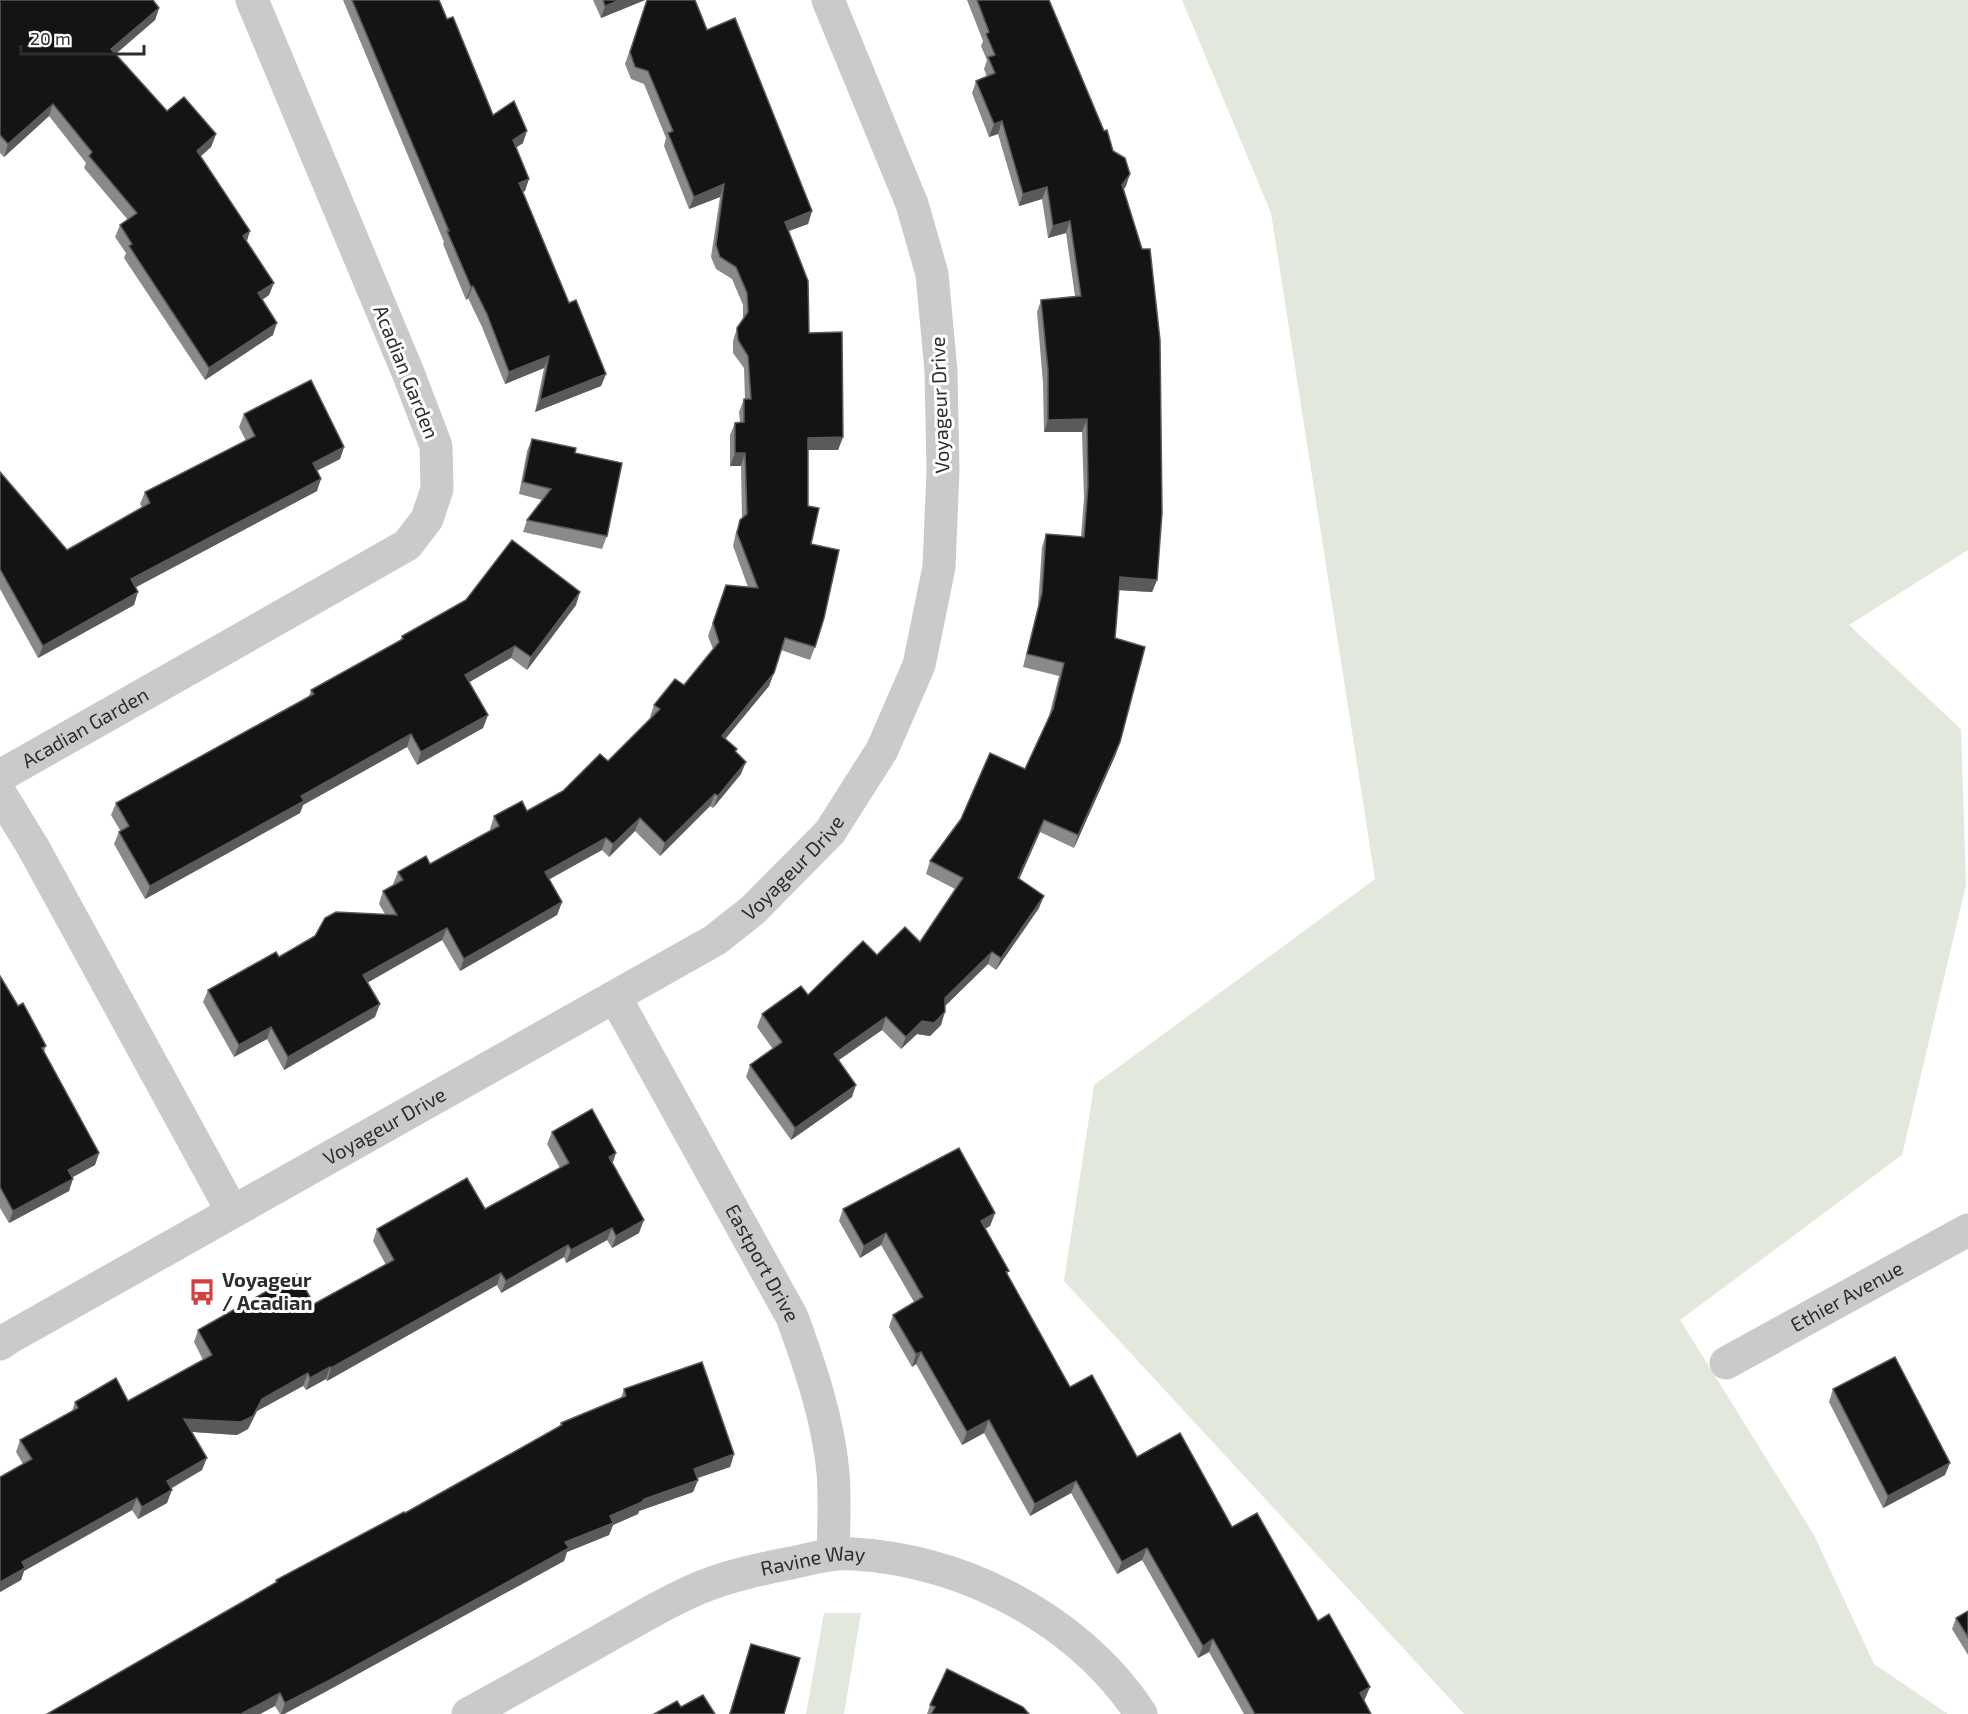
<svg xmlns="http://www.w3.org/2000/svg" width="1968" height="1714" viewBox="0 0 1968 1714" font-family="'Exo 2',sans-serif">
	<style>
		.green { fill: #e2e9dc }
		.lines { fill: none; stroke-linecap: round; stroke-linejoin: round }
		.minor { stroke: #cacaca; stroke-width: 33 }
		.wall { fill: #8a8a8a }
		.shaded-wall { fill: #5a5a5a }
		.building { fill: #141414; stroke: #5a5a5a; stroke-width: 1.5 }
		.labels { text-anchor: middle; stroke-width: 6; stroke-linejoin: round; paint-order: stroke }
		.street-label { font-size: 20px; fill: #2d2d2d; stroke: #fff }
		.poi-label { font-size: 20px; font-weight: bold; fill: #2d2d2d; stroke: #fff; text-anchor: start }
	</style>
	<rect width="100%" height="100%" fill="#fff"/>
	<g class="green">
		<path d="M1182,0H1968V550L1849,625L1961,729L1966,885L1902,1155L1680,1320L1814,1535L1874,1664L1948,1714H1464L1064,1281L1094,1085L1375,879L1271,213Z"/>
		<path d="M824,1613H861L844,1714H806Z"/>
	</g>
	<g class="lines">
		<g class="minor">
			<path id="s1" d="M0,776L407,545L427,519L437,489L436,446L409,375L252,0"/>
			<path d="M0,793L33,847L232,1211"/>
			<path id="s2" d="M615,997L792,1317C810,1366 828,1419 833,1472C835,1499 834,1527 833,1554"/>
			<path id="s3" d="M0,1344L9,1338L715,940L753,910L830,832L882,750L919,665L939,567L943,471L941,371L932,274L912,204L828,0"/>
			<path id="s4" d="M1726,1363L1968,1230"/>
			<path id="s5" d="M468,1714C517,1687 566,1660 615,1632C644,1616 673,1598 704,1586C732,1575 761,1569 791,1563C811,1559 833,1552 854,1554C904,1557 957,1571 1002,1594C1057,1621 1107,1662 1141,1714"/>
		</g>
	</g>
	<g class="wall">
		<path d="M0,0L159,8L155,20L116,54L167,111L216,134L211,147L201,156L247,242L269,295L262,300L273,335L205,380L124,258L126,253L115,237L120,225L128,220L84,168L86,163L49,116L4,157L0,153Z"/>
		<path d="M343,0H439L447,19L493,115L523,143L516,148L525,191L523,192L569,303L606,374L601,386L535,412L544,368L505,384L482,327L468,298L466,300L443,244L444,242Z"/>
		<path d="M593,0H645L601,18Z"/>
		<path d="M647,0L707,30L812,211L808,224L789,231L809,333L843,437L838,450H808V506L815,647L810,660L781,650L769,686L725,739L737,749L736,752L741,774L713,808L710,806L660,856L635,831L609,857L602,850L549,879L562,902L557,915L460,971L442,940L367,983L375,1017L284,1070L267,1039L234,1057L203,1002L208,990L279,957L385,914L379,904L383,891L394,885L393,884L398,872L430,864L491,831L490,829L494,816L527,811L563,791L608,761L651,718L650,717L654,705L684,685L713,649L708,636L726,585L748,587L733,546L736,532L740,520L742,518L741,466H730V435L735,423L740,422L739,412L744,399H745L744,368L733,353V341L737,328L743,319V305L732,279L716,269L711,257L720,197L689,209L664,146L666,138L644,84L631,79L625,64Z"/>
		<path d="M967,0H1049L1104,131L1113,151L1126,186L1124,189L1157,580L1152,592L1119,590L1115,638L1116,754L1074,848L1040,832L1019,879L1039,908L996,970L988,964L945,1006L941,1025L930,1036L917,1034L901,1049L882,1030L839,1060L852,1097L791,1140L746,1077L750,1065L773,1049L757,1027L762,1014L808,995L877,955L920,942L955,889L926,874L930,861L1025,769L1049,716L1059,676L1023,667L1038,606L1042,547L1046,534L1081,537L1084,498L1082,432H1044L1043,383L1037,312L1041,300L1075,296L1066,233L1048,238L1042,199L1019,206L998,134L989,137L972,93L976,81L987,77L984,69L987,60L981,46L983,41Z"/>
		<path d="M244,414L344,447L340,459L317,471V491L135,587L134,605L38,658L0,589V472L67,550L142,507L140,504L145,492L246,441L239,427Z"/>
		<path d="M532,439L575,453L607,536L602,549L523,532L527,520L542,500L519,494L527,451Z"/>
		<path d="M576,605L527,670L511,658L469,682L488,715L483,728L417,765L407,747L303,805L300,813L145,899L114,844L119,832L120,830L111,815L116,803L309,696L311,690L400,641L402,636Z"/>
		<path d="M0,976L18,1006L46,1046L44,1052L99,1153L95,1165L72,1177L69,1191L9,1223L0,1208Z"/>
		<path d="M552,1132L612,1164L639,1233L612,1248L607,1240L566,1263L564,1257L501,1293L497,1285L327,1381L326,1379L306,1390L303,1386L257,1411L248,1429L237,1435L192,1432L202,1470L171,1489L167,1503L138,1519L132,1510L24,1571L21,1580L0,1592V1477L23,1464L16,1452L20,1440L72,1411L75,1402L128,1401L203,1360L194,1342L198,1330L314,1304L386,1265L373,1241L377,1229L485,1209L560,1168L547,1144Z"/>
		<path d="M843,1209L995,1213L990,1226L985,1229L1009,1271L1007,1274L1070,1387L1137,1457L1232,1527L1318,1621L1365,1699L1364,1700L1371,1714H1244L1209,1652L1198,1658L1142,1560L1117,1574L1071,1493L1030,1516L984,1433L962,1445L916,1364L912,1367L889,1327L893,1315L914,1302L881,1245L860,1258L839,1221Z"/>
		<path d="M624,1389L734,1454L730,1467L697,1478L698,1480L693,1492L639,1511L638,1514L613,1525L609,1535L567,1552L564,1561L325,1692L284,1714H280L275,1706L260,1714H47L275,1583L276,1580L405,1513L560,1426L561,1423L621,1398Z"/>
		<path d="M1833,1389L1945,1475L1883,1508L1829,1402Z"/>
		<path d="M1968,1611V1655L1952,1629L1956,1618Z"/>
		<path d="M751,1644L784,1714H729Z"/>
		<path d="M930,1705L1029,1714H927Z"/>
	</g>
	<g class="shaded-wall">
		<path d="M620,0H645L601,18L605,6Z"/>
		<path d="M159,8L155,20L107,61L111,49Z"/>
		<path d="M53,104L49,116L4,157L8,144Z"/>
		<path d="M1002,121L998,134L989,137L994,124Z"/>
		<path d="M527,131L523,143L508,152L513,140Z"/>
		<path d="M216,134L211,147L193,163L197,151Z"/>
		<path d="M1130,174L1126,186L1118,197L1122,185Z"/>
		<path d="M529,179L525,191L515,195L519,183Z"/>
		<path d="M724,184L720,197L689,209L694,197Z"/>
		<path d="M1047,187L1042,199L1019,206L1023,194Z"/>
		<path d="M812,211L808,224L780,234L785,222Z"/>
		<path d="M1070,221L1066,233L1048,238L1053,226Z"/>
		<path d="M250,231L246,244L243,236Z"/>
		<path d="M274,283L269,295L253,306L258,293Z"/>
		<path d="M473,286L468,298L466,300L471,287Z"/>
		<path d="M277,323L273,335L205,380L209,368Z"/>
		<path d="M549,356L544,368L505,384L509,372Z"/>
		<path d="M606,374L601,386L535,412L540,400Z"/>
		<path d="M1087,419L1082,432H1044L1048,420Z"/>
		<path d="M843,437L838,450H803L808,438Z"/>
		<path d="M344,447L340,459L308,475L313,463Z"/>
		<path d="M735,453H745L741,466H730Z"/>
		<path d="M321,479L317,491L127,592L131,579Z"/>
		<path d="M1120,577L1157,580L1152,592L1116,590Z"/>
		<path d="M138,592L134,605L38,658L43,646Z"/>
		<path d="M580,592L576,605L527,670L531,657Z"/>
		<path d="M515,646L511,658L461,687L465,675Z"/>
		<path d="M774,673L769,686L717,749L722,736Z"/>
		<path d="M488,715L483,728L417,765L421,752Z"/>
		<path d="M411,734L407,747L303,805L300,813L145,899L150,886L301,796Z"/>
		<path d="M1120,742L1116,754L1074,848L1078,835Z"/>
		<path d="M746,762L741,774L713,808L718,796Z"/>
		<path d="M715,794L710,806L660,856L665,843Z"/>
		<path d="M640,818L635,831L609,857L613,844Z"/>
		<path d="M1044,820L1040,832L1014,891L1018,878Z"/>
		<path d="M606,838L602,850L541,884L545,872Z"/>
		<path d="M1044,896L1039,908L996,970L1001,958Z"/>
		<path d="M562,902L557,915L460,971L464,959Z"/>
		<path d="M447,928L442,940L358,988L363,975Z"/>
		<path d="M992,952L988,964L941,1010L945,998Z"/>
		<path d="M380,1004L375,1017L284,1070L288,1057Z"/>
		<path d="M945,1012L941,1025L930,1036L917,1034L901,1049L906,1037L922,1021Z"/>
		<path d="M886,1017L882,1030L830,1066L834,1054Z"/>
		<path d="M271,1027L267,1039L234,1057L239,1045Z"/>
		<path d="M856,1085L852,1097L791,1140L795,1128Z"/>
		<path d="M99,1153L95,1165L64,1182L68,1170Z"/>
		<path d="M616,1153L612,1165L609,1157Z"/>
		<path d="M73,1179L69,1191L9,1223L13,1211Z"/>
		<path d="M995,1213L990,1226L977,1233L981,1221Z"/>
		<path d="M644,1220L639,1233L612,1248L616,1236Z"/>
		<path d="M612,1228L607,1240L566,1263L571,1250Z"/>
		<path d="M886,1233L881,1245L860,1258L864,1246Z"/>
		<path d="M568,1245L564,1257L501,1293L506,1281Z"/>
		<path d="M501,1273L497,1285L327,1381L331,1368Z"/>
		<path d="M921,1352L916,1364L912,1367L916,1354Z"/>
		<path d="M330,1367L326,1379L306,1390L310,1378Z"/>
		<path d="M308,1373L303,1386L257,1411L248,1429L237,1435L180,1431L184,1419L262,1399Z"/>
		<path d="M989,1420L984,1433L962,1445L967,1432Z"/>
		<path d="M734,1454L730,1467L689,1481L694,1469Z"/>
		<path d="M207,1458L202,1470L162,1493L167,1481Z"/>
		<path d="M1950,1463L1945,1475L1883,1508L1888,1496Z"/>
		<path d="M698,1480L693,1492L639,1511L638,1514L613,1525L609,1535L567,1552L564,1561L325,1692L284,1714H281L285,1703L610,1516L644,1499Z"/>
		<path d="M1076,1481L1071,1493L1030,1516L1035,1504Z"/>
		<path d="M172,1490L167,1503L138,1519L142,1507Z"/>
		<path d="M137,1498L132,1510L24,1571L21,1580L0,1592V1582L22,1562Z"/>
		<path d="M1147,1548L1142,1560L1117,1574L1122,1562Z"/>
		<path d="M1213,1639L1209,1652L1198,1658L1203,1646Z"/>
		<path d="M1370,1687L1365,1699L1355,1705L1360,1693Z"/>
		<path d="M280,1693L275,1706L260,1714H241Z"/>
	</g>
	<g class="building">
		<path d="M0,0H153L159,8L111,49L167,111L184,97L216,134L197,151L250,231L243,236L274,283L258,293L277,323L209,368L129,246L132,244L120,225L137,213L89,156L92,152L53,104L8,144L0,135Z"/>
		<path d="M352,0H439L447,19L453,17L493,115L514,101L527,131L513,140L529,179L519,183L569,303L576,300L606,374L540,400L549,356L509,372L487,314L473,286L471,287L447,231H449Z"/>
		<path d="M603,0H620L605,6Z"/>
		<path d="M647,0H695L707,30L735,18L812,211L785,222L808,281L809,333L842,332L843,437L808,438V506L819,508L811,544L839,550L824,618L815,647L785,638L774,673L722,736L737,749L735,751L746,762L718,796L715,794L665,843L640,818L613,844L606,838L545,872L562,902L464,959L447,928L363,975L380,1004L288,1057L271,1027L239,1045L208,990L276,952L279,957L315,936L325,918L336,912L397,915L383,891L403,880L398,872L426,856L430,864L468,843L499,826L494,816L522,801L527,811L563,791L600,754L608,761L660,709L654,705L675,679L684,685L719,642L713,623L726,585L758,588L737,533L740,520L747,514L745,453H735V423L744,422V399H751L748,356L738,340L737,328L748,312L747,293L736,267L720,257L716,245L724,184L694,197L668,133L673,131L648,71L635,67L630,52Z"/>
		<path d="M977,0H1049L1104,131L1107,130L1113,151L1125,158L1130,174L1122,185L1142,249H1150L1160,340L1162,513L1157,580L1120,577L1115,638L1145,647L1120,742L1078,835L1044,820L1018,878L1044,896L1001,958L992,952L945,998V1012L934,1023L922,1021L906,1037L886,1017L834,1054L856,1085L795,1128L750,1065L782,1042L762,1014L801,986L808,995L863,941L877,955L905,927L920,942L963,878L930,861L961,819L990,753L1025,769L1053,709L1064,663L1027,654L1042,593L1046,534L1084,537L1088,486L1087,419L1048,420V370L1041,300L1081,296L1070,221L1053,226L1047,187L1023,194L1002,121L994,124L976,81L995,73L988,57L995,55L986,34L989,32Z"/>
		<path d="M311,380L344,447L313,463L321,479L131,579L138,592L43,646L0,569V472L67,550L150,503L145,492L255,436L244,414Z"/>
		<path d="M532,439L576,448L575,453L622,463L607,536L527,520L551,489L523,482Z"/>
		<path d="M512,540L580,592L531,657L515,646L465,675L488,715L421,752L411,734L301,796L304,801L150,886L119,832L129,826L116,803L314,694L311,690L403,639L402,636L466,600Z"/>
		<path d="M0,976L18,1006L23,1003L46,1046L42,1048L99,1153L68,1170L73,1179L13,1211L0,1187Z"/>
		<path d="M592,1109L616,1153L609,1157L644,1220L616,1236L612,1228L571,1250L568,1245L506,1281L501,1273L331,1368L330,1367L310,1378L308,1373L262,1399L253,1416L241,1422L184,1419L207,1458L167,1481L172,1490L142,1507L137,1498L22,1562L25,1568L0,1582V1477L32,1459L20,1440L78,1408L75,1402L116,1378L128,1401L212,1355L198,1330L297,1274L314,1304L394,1260L377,1229L467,1178L485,1209L569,1163L552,1132Z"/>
		<path d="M959,1148L995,1213L981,1221L1009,1271L1006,1272L1070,1387L1092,1375L1137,1457L1180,1433L1232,1527L1257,1513L1318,1621L1329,1614L1370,1687L1360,1693L1371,1714H1255L1213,1639L1203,1646L1147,1548L1122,1562L1076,1481L1035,1504L989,1420L967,1432L921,1352L916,1354L893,1315L923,1297L886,1233L864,1246L843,1209Z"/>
		<path d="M1895,1357L1950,1463L1888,1496L1833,1389Z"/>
		<path d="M702,1362L734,1454L694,1469L698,1480L644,1499L642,1502L610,1516L613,1523L565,1542L569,1548L330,1680L285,1703L280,1693L241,1714H47L277,1582L276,1580L404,1512L405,1513L562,1425L561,1423L626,1396L624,1389Z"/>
		<path d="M1968,1611V1637L1956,1618Z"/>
		<path d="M751,1644L800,1658L784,1714H730Z"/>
		<path d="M947,1669L1023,1707L1029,1714H931L935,1707L930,1705Z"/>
		<path d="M703,1695L715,1714H654L677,1701L681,1707Z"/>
	</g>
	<defs>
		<symbol id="bus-bare" viewBox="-9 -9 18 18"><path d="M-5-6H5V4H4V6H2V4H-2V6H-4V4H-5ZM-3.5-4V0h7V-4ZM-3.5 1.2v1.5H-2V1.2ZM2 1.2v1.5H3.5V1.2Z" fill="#d63d3f" stroke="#fff" stroke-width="2.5" paint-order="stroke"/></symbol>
	</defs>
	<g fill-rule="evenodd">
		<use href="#bus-bare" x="183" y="1273" width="38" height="38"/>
	</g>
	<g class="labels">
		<g class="street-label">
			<text transform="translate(406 372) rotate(68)" y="7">Acadian Garden</text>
			<text transform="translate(940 405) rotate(-92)" y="7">Voyageur Drive</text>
			<text dy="7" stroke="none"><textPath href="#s1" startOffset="98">Acadian Garden</textPath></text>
			<text dy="7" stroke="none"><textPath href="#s3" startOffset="928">Voyageur Drive</textPath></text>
			<text dy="7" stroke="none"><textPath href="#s3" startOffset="442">Voyageur Drive</textPath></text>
			<text dy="7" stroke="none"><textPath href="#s2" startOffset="304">Eastport Drive</textPath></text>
			<text dy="7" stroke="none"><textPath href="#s4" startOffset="138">Ethier Avenue</textPath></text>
			<text dy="7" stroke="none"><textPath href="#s5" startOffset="381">Ravine Way</textPath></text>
		</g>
		<g class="poi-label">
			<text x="222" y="1287">Voyageur<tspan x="222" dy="23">/ Acadian</tspan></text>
		</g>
	</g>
	<path d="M21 45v9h123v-9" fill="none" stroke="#2d2d2d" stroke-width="3"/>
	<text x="30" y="45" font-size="18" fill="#2d2d2d" stroke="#ffffff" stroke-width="4.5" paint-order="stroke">20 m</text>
</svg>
